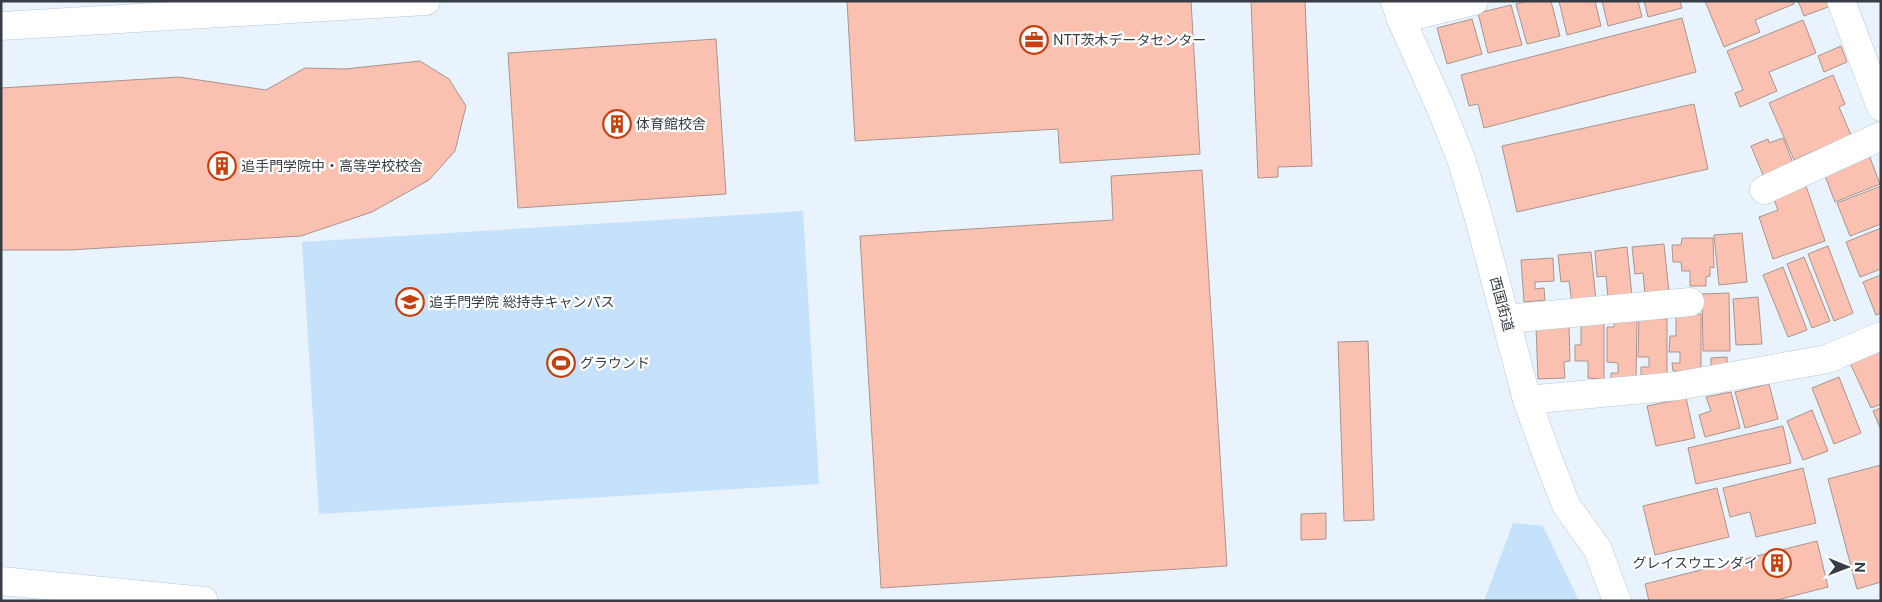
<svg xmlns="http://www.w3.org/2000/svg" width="1882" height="602" viewBox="0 0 1882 602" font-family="'Public Sans','Noto Sans JP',sans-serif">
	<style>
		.green { fill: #c6e1fa }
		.building { fill: #fac1b1; stroke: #a9948d }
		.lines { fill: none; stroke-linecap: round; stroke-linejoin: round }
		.minor-casing { stroke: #b8c8d7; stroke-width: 29 }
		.minor { stroke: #fff; stroke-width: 28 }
		.labels { text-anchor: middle; stroke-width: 4.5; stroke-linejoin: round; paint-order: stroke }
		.poi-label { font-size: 14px; fill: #373d44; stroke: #fff; text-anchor: start }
		.street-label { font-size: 14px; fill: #373d44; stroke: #fff }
	</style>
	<rect width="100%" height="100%" fill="#e9f3fd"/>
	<g class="green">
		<path d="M803,211L819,484L319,514L302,242Z"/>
		<path d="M1513,523L1543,526L1579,601H1484Z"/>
	</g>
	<g class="building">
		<path d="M847,1H1191L1200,154L1060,163L1058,129L855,141Z"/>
		<path d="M1251,1H1305L1312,166L1278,167V177L1258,178Z"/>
		<path d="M1528,1H1551L1560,36L1527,44L1516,4Z"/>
		<path d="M1559,1H1595L1601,26L1567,35Z"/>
		<path d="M1602,1H1638L1642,17L1608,26Z"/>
		<path d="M1644,1H1680L1682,8L1648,17Z"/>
		<path d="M1705,1H1793L1794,4L1755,20L1760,32L1724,47Z"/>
		<path d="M1798,1H1826L1828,7L1804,16Z"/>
		<path d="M1511,5L1522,45L1488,53L1478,13Z"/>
		<path d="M1682,18L1696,72L1484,128L1478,104L1469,106L1461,75Z"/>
		<path d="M1472,19L1482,54L1447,64L1437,28Z"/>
		<path d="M1803,20L1816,53L1769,72L1777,91L1740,107L1735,93L1743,90L1727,51Z"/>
		<path d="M716,39L726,194L518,208L508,53Z"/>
		<path d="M1841,46L1847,62L1824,72L1818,56Z"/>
		<path d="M420,61L449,79L466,106L455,151L429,180L372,212L301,236L70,250H1V88L179,77L266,90L305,68L345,69Z"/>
		<path d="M1833,75L1845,104L1839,107L1851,135L1794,160L1769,103Z"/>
		<path d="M1694,104L1708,169L1517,212L1502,146Z"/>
		<path d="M1783,138L1793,163L1763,175L1751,146L1768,139L1769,143Z"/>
		<path d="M1869,155L1880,184L1835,202L1824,173Z"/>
		<path d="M1202,170L1227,566L881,588L860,236L1113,220L1111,176Z"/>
		<path d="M1806,186L1825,241L1773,259L1759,217L1778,210L1773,197Z"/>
		<path d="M1881,186V224L1850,236L1837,203Z"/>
		<path d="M1881,228V269L1860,277L1846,242Z"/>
		<path d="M1742,233L1747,282L1719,285L1714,235Z"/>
		<path d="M1682,238H1713L1714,268L1710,267V276L1706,277V286H1690V271H1682L1681,262H1673L1672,245H1681Z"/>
		<path d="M1664,244L1669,292L1645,295L1643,273L1635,274L1632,247Z"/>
		<path d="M1828,246L1853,313L1834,321L1808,254Z"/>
		<path d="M1627,247L1632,296L1608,298L1606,276L1597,277L1595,251Z"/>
		<path d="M1591,252L1596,300L1572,303L1569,281L1561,282L1558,255Z"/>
		<path d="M1804,257L1830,321L1812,328L1787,264Z"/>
		<path d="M1553,258L1554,281L1535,282V289L1544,288L1545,300L1524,302L1521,260Z"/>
		<path d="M1783,267L1807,330L1788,337L1763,275Z"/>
		<path d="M1881,275V313L1876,315L1863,282Z"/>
		<path d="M1729,293L1730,351H1703L1702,294Z"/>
		<path d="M1758,297L1762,344L1736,345L1733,299Z"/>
		<path d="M1676,314H1701V372L1673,371L1672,363H1680V352H1669L1670,336H1676Z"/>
		<path d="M1614,318L1637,319L1636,380L1611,379V373H1618V363L1607,362V327H1614Z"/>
		<path d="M1639,318L1667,319V375H1641V367H1649V357H1638Z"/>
		<path d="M1581,323H1604V379L1588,378V361H1575V345H1581Z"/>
		<path d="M1569,327L1570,361L1564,362L1565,378L1538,379L1536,328Z"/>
		<path d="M1368,341L1374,520L1344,521L1338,342Z"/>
		<path d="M1881,349V404L1871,408L1850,363Z"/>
		<path d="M1727,357V366H1711V358Z"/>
		<path d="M1839,377L1861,433L1834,444L1812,388Z"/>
		<path d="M1769,384L1778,419L1745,428L1735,392Z"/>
		<path d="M1731,392L1740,428L1705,437L1699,415L1711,411L1706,397Z"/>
		<path d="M1686,398L1695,438L1656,446L1647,406Z"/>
		<path d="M1881,408V430L1873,411Z"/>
		<path d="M1812,410L1828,451L1803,460L1787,421Z"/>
		<path d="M1783,426L1791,463L1696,484L1688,448Z"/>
		<path d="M1881,465V582L1857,589L1828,479Z"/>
		<path d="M1803,468L1816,523L1756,537L1750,512L1730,517L1723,488Z"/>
		<path d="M1717,488L1729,537L1655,555L1643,506Z"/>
		<path d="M1326,513V539L1301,540V514Z"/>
		<path d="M1817,541L1828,587L1773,601H1649L1645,584Z"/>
	</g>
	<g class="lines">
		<defs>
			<g id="minor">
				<path d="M1395,1L1401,19L1439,104L1461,159L1478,215L1527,400L1546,453L1566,505L1597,548L1617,601"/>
				<path d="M1841,1L1881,107"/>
				<path d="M1401,19L1474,1"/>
				<path d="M1,26L426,1"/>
				<path d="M1764,190L1881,136"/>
				<path d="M1506,319L1690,302"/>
				<path d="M1527,400L1677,386L1827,359L1881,336"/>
				<path d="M1,581L204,601"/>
			</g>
		</defs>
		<use href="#minor" class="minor-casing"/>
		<use href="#minor" class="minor"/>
	</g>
	<defs>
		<symbol id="office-ring" viewBox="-11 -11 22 22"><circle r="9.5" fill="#fff" stroke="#c73f0d" stroke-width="1.5"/><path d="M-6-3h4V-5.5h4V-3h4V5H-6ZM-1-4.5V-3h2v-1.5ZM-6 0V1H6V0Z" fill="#c73f0d"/></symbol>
		<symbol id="building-ring" viewBox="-11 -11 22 22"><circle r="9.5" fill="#fff" stroke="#c73f0d" stroke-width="1.5"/><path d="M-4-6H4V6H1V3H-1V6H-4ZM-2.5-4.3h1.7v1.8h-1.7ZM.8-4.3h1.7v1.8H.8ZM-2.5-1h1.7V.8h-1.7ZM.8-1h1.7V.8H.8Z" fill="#c73f0d"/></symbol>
		<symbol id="university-ring" viewBox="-11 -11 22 22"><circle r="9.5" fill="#fff" stroke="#c73f0d" stroke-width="1.5"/><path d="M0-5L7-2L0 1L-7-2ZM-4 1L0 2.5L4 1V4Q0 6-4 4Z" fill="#c73f0d"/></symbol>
		<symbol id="stadium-ring" viewBox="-11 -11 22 22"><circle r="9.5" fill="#fff" stroke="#c73f0d" stroke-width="1.5"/><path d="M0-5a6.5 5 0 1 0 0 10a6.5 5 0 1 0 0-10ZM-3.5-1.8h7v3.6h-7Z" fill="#c73f0d"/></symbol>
	</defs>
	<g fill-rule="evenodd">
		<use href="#office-ring" x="1018" y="24" width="32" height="32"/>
		<use href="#building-ring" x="601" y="108" width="32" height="32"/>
		<use href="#building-ring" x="206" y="150" width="32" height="32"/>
		<use href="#university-ring" x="394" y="286" width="32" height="32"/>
		<use href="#stadium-ring" x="545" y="347" width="32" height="32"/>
		<use href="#building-ring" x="1761" y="547" width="32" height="32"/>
	</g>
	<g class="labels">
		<g class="poi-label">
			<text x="1053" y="45">NTT茨木データセンター</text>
			<text x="636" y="129">体育館校舎</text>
			<text x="241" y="171">追手門学院中・高等学校校舎</text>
			<text x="429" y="307">追手門学院 総持寺キャンパス</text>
			<text x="580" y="368">グラウンド</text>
			<text x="1758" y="568" text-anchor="end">グレイスウエンダイ</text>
		</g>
		<g class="street-label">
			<text transform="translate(1502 304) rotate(75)" y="5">西国街道</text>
		</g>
	</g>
	<rect width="1882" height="602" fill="none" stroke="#373d44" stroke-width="5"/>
	<g transform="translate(1847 567) rotate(91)" stroke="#ffffff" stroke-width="4" paint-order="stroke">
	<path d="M0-4L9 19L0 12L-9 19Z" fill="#373d44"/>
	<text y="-8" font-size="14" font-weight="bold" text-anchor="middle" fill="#373d44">N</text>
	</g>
</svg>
